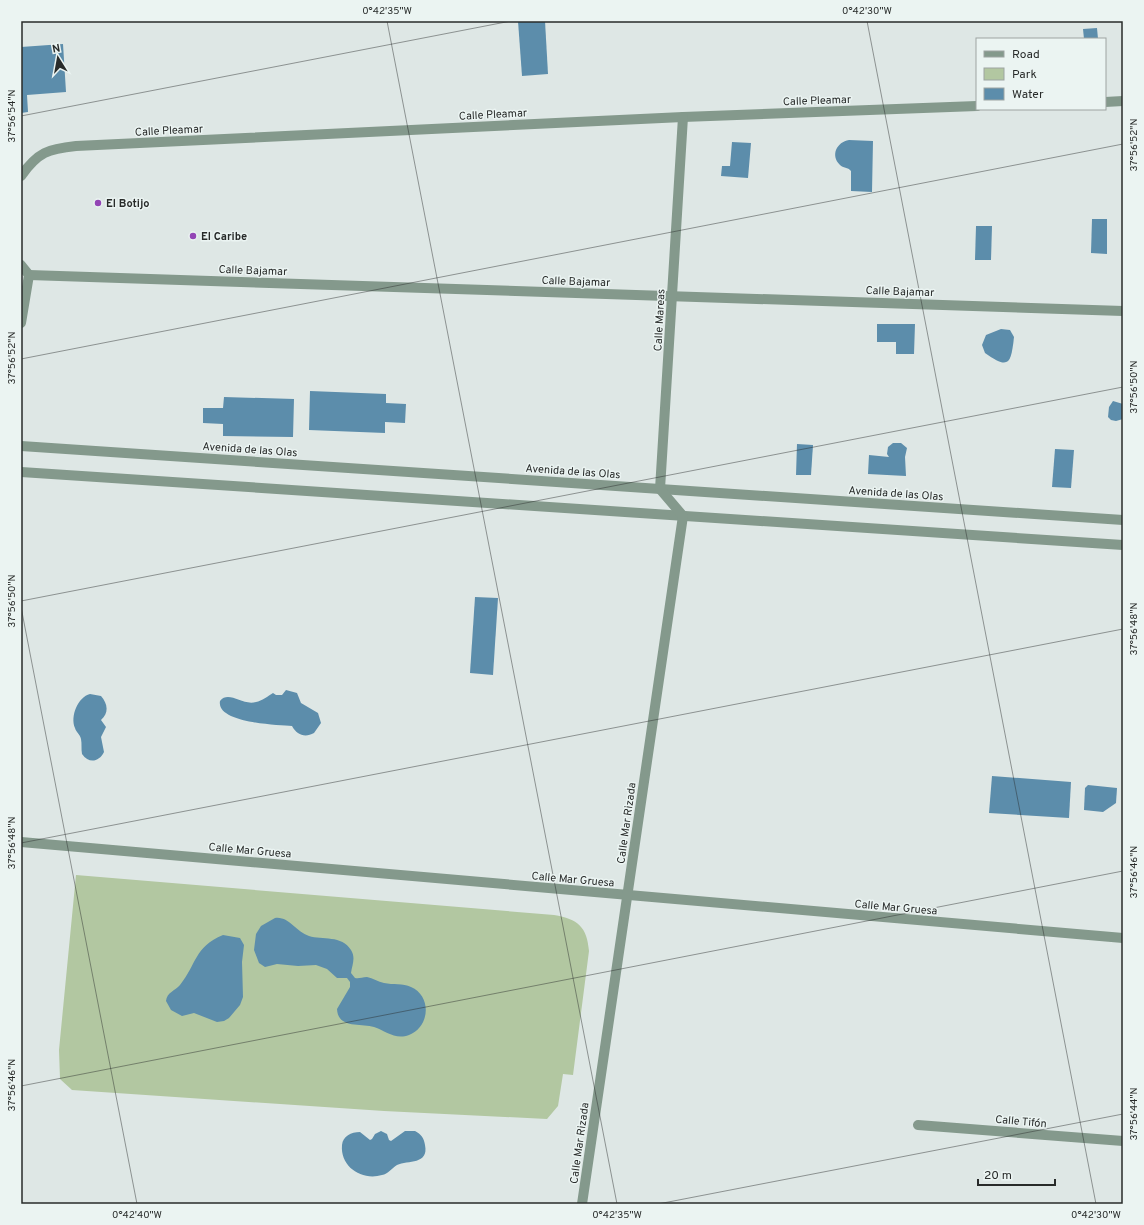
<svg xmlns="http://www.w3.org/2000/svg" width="1144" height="1225" viewBox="0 0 1144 1225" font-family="Overpass,sans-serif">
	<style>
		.green { fill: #b2c7a1 }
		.water { fill: #5c8dab }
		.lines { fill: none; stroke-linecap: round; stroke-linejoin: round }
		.minor { stroke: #84998c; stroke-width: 10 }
		.ticks { fill: none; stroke: #282b2a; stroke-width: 1; stroke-opacity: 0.45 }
		.poi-dot { fill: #9345b5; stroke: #ebf4f2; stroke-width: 1.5 }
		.labels { text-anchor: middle; stroke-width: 3; stroke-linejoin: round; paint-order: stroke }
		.street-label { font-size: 11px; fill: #282b2a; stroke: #ebf4f2 }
		.poi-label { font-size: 11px; font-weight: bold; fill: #282b2a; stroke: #ebf4f2; text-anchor: start }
		.neatline { fill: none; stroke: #282b2a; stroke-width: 1.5 }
		.ticks-label { font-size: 10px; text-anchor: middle; fill: #282b2a }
	</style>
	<rect width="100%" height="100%" fill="#dee7e5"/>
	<path class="green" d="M76,875L554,915C578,919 587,927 589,951L573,1075L563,1074L558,1106L547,1119L384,1111L72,1090L60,1079L59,1050Z"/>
	<g class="water">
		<path d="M518,21H545L548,74L522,76Z"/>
		<path d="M1097,28L1098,39H1084L1083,29Z"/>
		<path d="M63,44L66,92L27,95L28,112L21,113V47Z"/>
		<path d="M849,140L873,141L872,192L851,191V171C848,167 843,168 840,165C830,155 837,142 849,140Z"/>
		<path d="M732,142L751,143L748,178L721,176L722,166H730Z"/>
		<path d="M1092,219H1107V254L1091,253Z"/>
		<path d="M976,226H992L991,260H975Z"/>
		<path d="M877,324H915L914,354H896V342H877Z"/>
		<path d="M1001,329L1010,330L1014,337C1011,364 1009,370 985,353L982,345L986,335Z"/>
		<path d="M310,391L386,394V403L406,404L405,423L385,422V433L309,430Z"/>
		<path d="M224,397L294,399L293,437L223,436V424L203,423V408H223Z"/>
		<path d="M1113,401L1123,404V419L1116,421L1111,420L1108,417L1109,407Z"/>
		<path d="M893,443H901L907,448L905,457L906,476L868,474L869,455L889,457L887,454L888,447Z"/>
		<path d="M797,444L813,445L811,475H796Z"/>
		<path d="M1055,449L1074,450L1071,488L1052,487Z"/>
		<path d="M475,597L498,598L493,675L470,673Z"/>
		<path d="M286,690L297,693L301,703L318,713L321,723L314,733C305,738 297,735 292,726C277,725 216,723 220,701C229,690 242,706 256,702C262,701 268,696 273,693L276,695H282Z"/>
		<path d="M90,694L101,696C108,704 109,713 101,720L106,727L101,737L104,752C99,762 89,764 82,754C81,749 82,744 81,739C80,734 76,732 75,728C70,716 78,697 90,694Z"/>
		<path d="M992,776L1071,782L1069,818L989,813Z"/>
		<path d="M1088,785L1117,788L1116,803L1103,812L1084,810L1085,788Z"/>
		<path d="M275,918C289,916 296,932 309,936C322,940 342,935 351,950C356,958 352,965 351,973L355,978C359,979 362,977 367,977C373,978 378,982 384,983C393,985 403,983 411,987C432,996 430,1027 409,1035C395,1040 386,1031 374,1027C361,1023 338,1029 337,1009L350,987V982L347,978H337L327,969L316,965L298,966L277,964L265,967L259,963L254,950L256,934L261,926Z"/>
		<path d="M223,935L240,938L244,945L242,962L243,997L240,1005L229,1018L224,1021L217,1022L194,1013L182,1016L171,1010L166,1001C167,992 175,991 180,985C197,964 194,947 223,935Z"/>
		<path d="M405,1131H415C421,1134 424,1138 425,1145C429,1165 408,1160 397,1165C392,1168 388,1174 382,1175C362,1181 340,1167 342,1145C343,1136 351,1132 360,1132L370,1140L372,1139L375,1134L381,1131L387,1134L389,1140L391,1141Z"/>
	</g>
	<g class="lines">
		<g class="minor">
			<path d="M1105,102L1123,101"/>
			<path d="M21,176C38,152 48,149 76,146L683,117L977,106"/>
			<path d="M21,265L29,275L21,323"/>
			<path d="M29,275L1123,311"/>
			<path d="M21,446L1123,520"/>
			<path d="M21,472L1123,545"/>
			<path d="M21,842L1123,938"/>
			<path d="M918,1125L1123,1141"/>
			<path d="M582,1204L683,516L660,489L683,117"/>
		</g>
	</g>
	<path class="ticks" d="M387,21L617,1204M867,21L1096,1204M21,116L511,21M21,359L1123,144M21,601L1123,387M21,607L137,1204M21,843L1123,629M21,1086L1123,871M658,1204L1123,1114"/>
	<g class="poi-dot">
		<circle cx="98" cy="203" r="4"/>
		<circle cx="193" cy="236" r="4"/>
	</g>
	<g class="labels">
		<g class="street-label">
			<text transform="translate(817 100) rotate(-2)" y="4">Calle Pleamar</text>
			<text transform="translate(493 114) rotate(-3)" y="4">Calle Pleamar</text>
			<text transform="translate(169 130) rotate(-3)" y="4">Calle Pleamar</text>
			<text transform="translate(253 270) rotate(2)" y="4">Calle Bajamar</text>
			<text transform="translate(576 281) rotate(2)" y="4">Calle Bajamar</text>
			<text transform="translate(900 291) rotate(2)" y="4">Calle Bajamar</text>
			<text transform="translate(659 320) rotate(-87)" y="4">Calle Mareas</text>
			<text transform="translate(250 449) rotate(4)" y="4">Avenida de las Olas</text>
			<text transform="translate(573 471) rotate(4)" y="4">Avenida de las Olas</text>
			<text transform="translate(896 493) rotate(4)" y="4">Avenida de las Olas</text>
			<text transform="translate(626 823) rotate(-82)" y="4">Calle Mar Rizada</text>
			<text transform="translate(250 850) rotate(5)" y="4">Calle Mar Gruesa</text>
			<text transform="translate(573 879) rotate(5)" y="4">Calle Mar Gruesa</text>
			<text transform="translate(896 907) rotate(5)" y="4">Calle Mar Gruesa</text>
			<text transform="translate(1021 1121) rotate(5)" y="4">Calle Tifón</text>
			<text transform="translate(579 1143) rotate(-82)" y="4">Calle Mar Rizada</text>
		</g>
		<g class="poi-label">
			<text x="106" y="207">El Botijo</text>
			<text x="201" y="240">El Caribe</text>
		</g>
	</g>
	<rect width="1144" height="1225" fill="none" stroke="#ebf4f2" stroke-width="44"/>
	<rect x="976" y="38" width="130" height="72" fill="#ebf4f2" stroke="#9da4a2"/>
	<rect x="984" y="51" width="20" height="6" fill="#84998c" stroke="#9da4a2"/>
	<text x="1012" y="58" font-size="12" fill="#282b2a">Road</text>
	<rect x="984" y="68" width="20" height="12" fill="#b2c7a1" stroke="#9da4a2"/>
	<text x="1012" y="78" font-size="12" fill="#282b2a">Park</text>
	<rect x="984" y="88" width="20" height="12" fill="#5c8dab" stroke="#9da4a2"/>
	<text x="1012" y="98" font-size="12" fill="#282b2a">Water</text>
	<g transform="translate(58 58) rotate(349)" stroke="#ebf4f2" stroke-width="3" paint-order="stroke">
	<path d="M0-3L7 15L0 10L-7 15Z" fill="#282b2a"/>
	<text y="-6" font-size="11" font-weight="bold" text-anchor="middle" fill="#282b2a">N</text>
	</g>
	<path d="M978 1179v6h77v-6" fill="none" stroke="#282b2a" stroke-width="2"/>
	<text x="984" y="1179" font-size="12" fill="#282b2a" stroke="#ebf4f2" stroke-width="3" paint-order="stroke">20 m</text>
	<rect x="22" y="22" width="1100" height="1181" class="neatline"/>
	<g class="ticks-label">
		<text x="387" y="14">0°42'35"W</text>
		<text x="867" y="14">0°42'30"W</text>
		<text transform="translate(11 116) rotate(-90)" y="4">37°56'54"N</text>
		<text transform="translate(1133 145) rotate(-90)" y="4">37°56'52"N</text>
		<text transform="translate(11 358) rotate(-90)" y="4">37°56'52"N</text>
		<text transform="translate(1133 387) rotate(-90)" y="4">37°56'50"N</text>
		<text transform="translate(11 601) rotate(-90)" y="4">37°56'50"N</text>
		<text transform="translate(1133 629) rotate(-90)" y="4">37°56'48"N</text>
		<text transform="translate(11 843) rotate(-90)" y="4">37°56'48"N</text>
		<text transform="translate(1133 872) rotate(-90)" y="4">37°56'46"N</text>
		<text transform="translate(11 1085) rotate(-90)" y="4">37°56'46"N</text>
		<text transform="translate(1133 1114) rotate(-90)" y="4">37°56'44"N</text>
		<text x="137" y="1218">0°42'40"W</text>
		<text x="617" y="1218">0°42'35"W</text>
		<text x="1096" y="1218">0°42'30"W</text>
	</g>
</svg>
